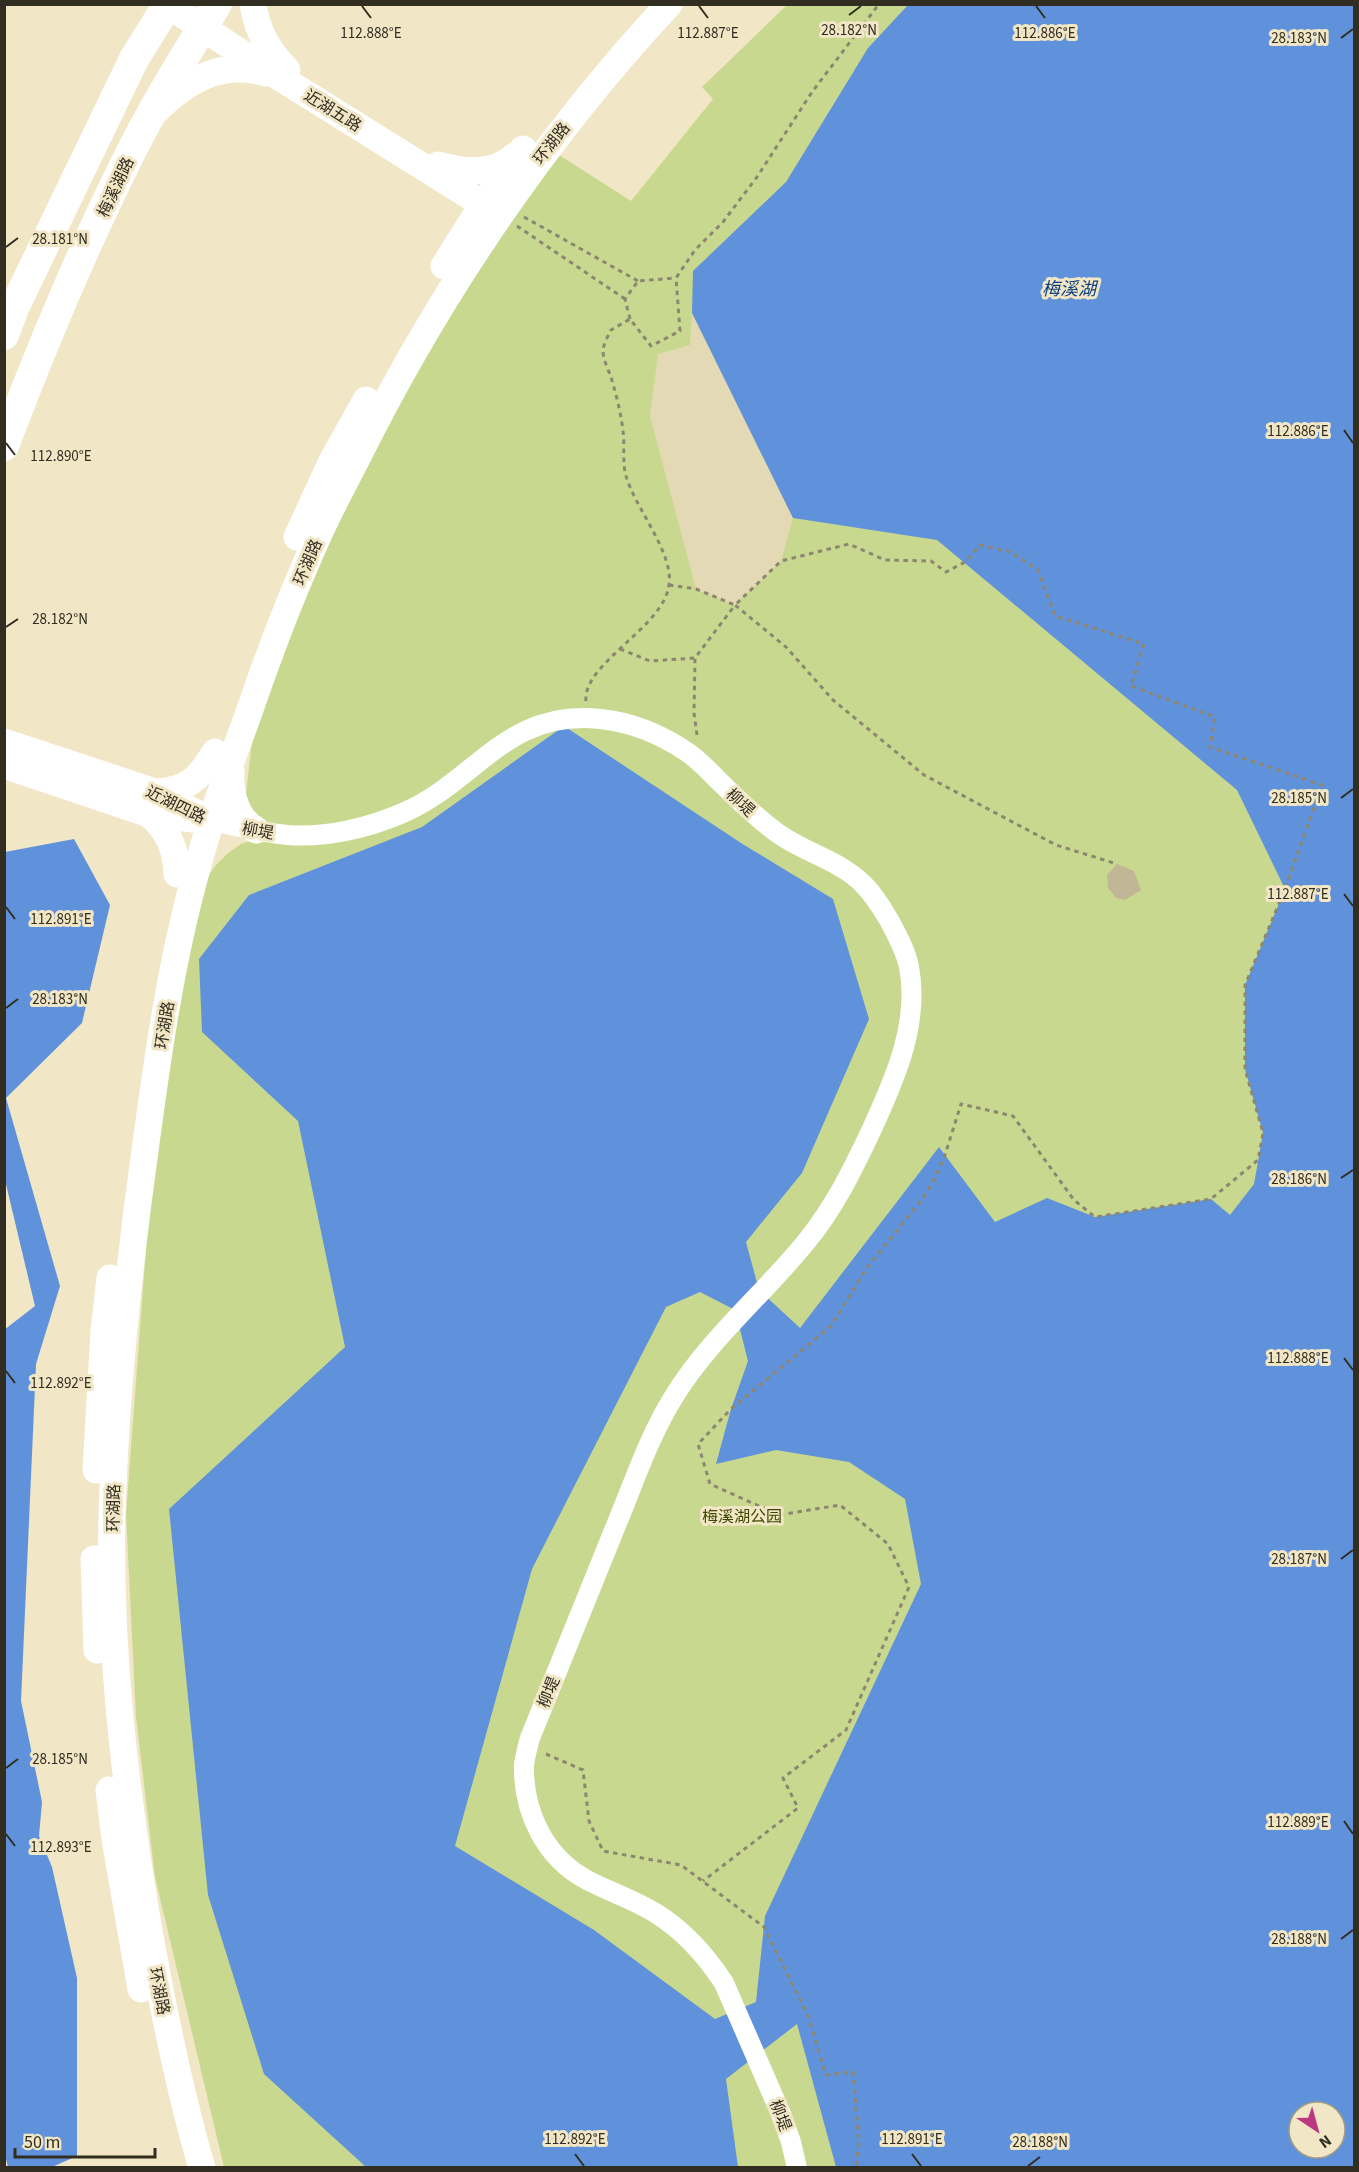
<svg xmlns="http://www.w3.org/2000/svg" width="1359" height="2172" viewBox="0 0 1359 2172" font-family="'Source Sans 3','Noto Sans SC',sans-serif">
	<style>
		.green { fill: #c8d98f; fill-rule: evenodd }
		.sand { fill: #e3d9b5 }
		.water { fill: #6092db; fill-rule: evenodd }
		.building { fill: #c1b797 }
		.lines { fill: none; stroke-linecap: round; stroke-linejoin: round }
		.path { stroke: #8d8670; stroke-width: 3; stroke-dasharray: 4.5 4.5; stroke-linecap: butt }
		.street { stroke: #fff; stroke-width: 20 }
		.secondary { stroke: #fff; stroke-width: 27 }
		.primary { stroke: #fff; stroke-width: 30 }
		.ticks { fill: none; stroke: #312d21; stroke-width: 2 }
		.labels { text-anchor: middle; stroke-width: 6; stroke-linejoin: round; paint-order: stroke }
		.street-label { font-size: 16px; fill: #312d21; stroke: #f1e6c5 }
		.park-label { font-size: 16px; fill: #3e4800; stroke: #f1e6c5 }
		.water-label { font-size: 18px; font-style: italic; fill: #0d3f80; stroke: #f1e6c5 }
		.ticks-label { font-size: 15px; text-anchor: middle; fill: #312d21; stroke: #f1e6c5; stroke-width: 6; stroke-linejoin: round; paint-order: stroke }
	</style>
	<rect width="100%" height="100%" fill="#f1e6c5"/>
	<path class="green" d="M787,5H1354V2167H224L155,1877L136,1717L126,1514L149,1209L183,970L207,878L216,865L228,853L241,844L253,840L251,809L246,794L252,742L317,564L432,342L556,153L631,201L713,99L702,87ZM1299,2112H1335V2148H1299Z"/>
	<path class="sand" d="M692,313L793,518L781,561L735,605L696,589L650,416L658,354L690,345Z"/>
	<g class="water">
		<path d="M908,5H1354V2167H836L797,2024L726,2079L738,2167H366L264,2074L208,1895L169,1509L345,1347L298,1121L202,1032L199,959L249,895L422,827L564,726L741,843L833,899L869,1019L802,1173L746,1242L759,1290L800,1328L939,1147L995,1222L1047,1198L1095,1217L1211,1199L1230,1215L1254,1184L1263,1133L1245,1069V985L1285,889L1237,790L937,540L793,518L692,313L693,271L786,182L868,48ZM700,1292L735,1310L748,1361L731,1409L716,1464L776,1450L849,1462L905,1499L921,1584L765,1916L756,2002L715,2019L594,1930L455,1846L532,1569L666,1307ZM1299,2112H1335V2148H1299Z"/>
		<path d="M74,839L110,905L82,1023L6,1098L60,1286L36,1364L21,1701L42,1802L39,1836L52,1867L77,1978V2156L52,2167H8L4,2152V1330L35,1306L5,1180V852Z"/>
	</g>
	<path class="building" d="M1117,864L1134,871L1141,890L1125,900L1116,898L1108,888L1107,875Z"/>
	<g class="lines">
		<g class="path">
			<path d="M524,217L638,281"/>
			<path d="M517,226L625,299"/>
			<path d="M630,319L625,299L638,281L676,278"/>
			<path d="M669,585L696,589L735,605L781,561L849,544L885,560L931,561L946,572L965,562L980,545L1011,552L1038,570L1055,616L1144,644L1131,686L1215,717L1210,747L1322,785L1285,889L1245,985V1069L1263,1133L1258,1160L1211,1199L1095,1217L1074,1200L1013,1116L961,1104L945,1155L934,1180L923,1198L866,1269L831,1326L731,1409L698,1444L710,1484L779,1515L840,1505L888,1544L909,1587L846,1730L783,1778L798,1808L703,1881"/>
			<path d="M620,649L650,661L695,658"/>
			<path d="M586,701C582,664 664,627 669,585C674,553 635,508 626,476C622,462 625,445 623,431C621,413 616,394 611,377C608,369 603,359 603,351C603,345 608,336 611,330L630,319L651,346L680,331L676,278L695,250L723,222L757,177L812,92L879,4"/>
			<path d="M697,735L694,713L695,658L735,605L786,647L833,700L924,775L1056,845L1117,864"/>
			<path d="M546,1754L583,1770L589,1821L603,1851L681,1865L764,1927L808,2016L826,2075L853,2072L859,2143L856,2168"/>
		</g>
		<path class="street" d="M212,821C237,826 262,833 288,835C326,838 369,828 405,812C477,780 507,709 600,719C631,722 662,735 687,752C699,760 709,771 719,781C737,799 756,817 776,832C804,853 840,860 864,885C874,895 882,908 889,920C897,935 906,951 909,967C920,1024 894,1081 871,1131C852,1171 834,1208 806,1242C763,1295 709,1339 673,1398C649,1437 634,1482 617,1523C588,1595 559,1666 530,1738C528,1746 525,1756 524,1765C523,1811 544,1857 587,1880C610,1892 635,1900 657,1914C684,1931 707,1957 724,1983L781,2114L791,2142L797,2168"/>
		<g class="secondary">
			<path d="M253,4C257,31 268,51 287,70"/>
			<path d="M168,5L255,62L497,213"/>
			<path d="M156,111C187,80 222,60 266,73"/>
			<path d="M438,165C466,172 493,176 516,155"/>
			<path d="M444,266L483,204L523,149"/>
			<path d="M297,537L332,461L366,400"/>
			<path d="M4,742L155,792L212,821"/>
			<path d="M4,765L149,814L193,819"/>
			<path d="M231,771C230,794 235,818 256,830"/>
			<path d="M155,792C188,790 199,779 215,752"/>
			<path d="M149,814C169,831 176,849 177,874"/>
			<path d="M96,1470L104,1331L110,1278"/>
			<path d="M94,1559L97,1650"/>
			<path d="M109,1790L115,1839L141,1989"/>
			<path d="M202,2168C177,2082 160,1995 145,1907C124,1778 109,1646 112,1515C115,1410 125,1306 138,1203C153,1092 166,980 196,872C210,820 228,769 247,718C267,659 289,601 314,545C326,517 341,489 355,462C438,295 542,141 669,4"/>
		</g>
		<g class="primary">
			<path d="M4,335L14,308L134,59L168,4"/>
			<path d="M4,446C40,351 79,257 124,166C151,110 184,57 217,4"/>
		</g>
	</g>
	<path class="ticks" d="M362,6L371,18M699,6L708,18M1036,6L1045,18M849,15L861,6M1341,38L1353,29M6,247L18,238M1344,430L1353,443M6,443L15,455M6,627L18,619M1341,798L1353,789M1344,894L1353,906M6,907L15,919M6,1008L18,999M1341,1178L1353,1170M1344,1358L1353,1370M6,1371L15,1383M1341,1559L1353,1550M6,1768L18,1759M1344,1821L1353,1834M6,1834L15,1846M1341,1939L1353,1930M575,2154L584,2166M912,2154L921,2166M1028,2166L1040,2157"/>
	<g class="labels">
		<g class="street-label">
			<text transform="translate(333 110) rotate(32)" y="6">近湖五路</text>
			<text transform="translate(551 143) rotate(-52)" y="6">环湖路</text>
			<text transform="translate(115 187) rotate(-65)" y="6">梅溪湖路</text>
			<text transform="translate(307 562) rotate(-67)" y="6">环湖路</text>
			<text transform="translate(741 802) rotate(43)" y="6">柳堤</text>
			<text transform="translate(176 804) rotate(26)" y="6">近湖四路</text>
			<text transform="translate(258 830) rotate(10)" y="6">柳堤</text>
			<text transform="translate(164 1025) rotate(-81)" y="6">环湖路</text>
			<text transform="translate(113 1508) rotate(-89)" y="6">环湖路</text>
			<text transform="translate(548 1692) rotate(-68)" y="6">柳堤</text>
			<text transform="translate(160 1991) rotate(79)" y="6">环湖路</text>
			<text transform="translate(781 2115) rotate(69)" y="6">柳堤</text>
		</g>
		<g class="park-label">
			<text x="742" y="1522">梅溪湖公园</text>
		</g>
		<g class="water-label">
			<text x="1069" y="295">梅溪湖</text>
		</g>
	</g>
	<g class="ticks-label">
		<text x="849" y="35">28.182°N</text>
		<text x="371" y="38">112.888°E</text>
		<text x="708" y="38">112.887°E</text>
		<text x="1045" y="38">112.886°E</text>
		<text x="1299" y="43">28.183°N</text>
		<text x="60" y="244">28.181°N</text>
		<text x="1298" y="436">112.886°E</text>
		<text x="61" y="461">112.890°E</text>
		<text x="60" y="624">28.182°N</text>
		<text x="1299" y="803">28.185°N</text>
		<text x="1298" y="899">112.887°E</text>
		<text x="61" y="924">112.891°E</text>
		<text x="60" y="1004">28.183°N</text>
		<text x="1299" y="1184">28.186°N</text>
		<text x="1298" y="1363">112.888°E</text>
		<text x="61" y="1388">112.892°E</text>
		<text x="1299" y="1564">28.187°N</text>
		<text x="60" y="1764">28.185°N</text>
		<text x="1298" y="1827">112.889°E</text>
		<text x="61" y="1852">112.893°E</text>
		<text x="1299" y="1944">28.188°N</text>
		<text x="575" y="2144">112.892°E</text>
		<text x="912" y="2144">112.891°E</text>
		<text x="1040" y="2147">28.188°N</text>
	</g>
	<rect width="1359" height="2172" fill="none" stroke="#312d21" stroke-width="12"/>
	<g transform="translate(1317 2130) rotate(144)"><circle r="28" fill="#f1e6c5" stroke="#a49c83" stroke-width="1.5"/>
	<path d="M0-4.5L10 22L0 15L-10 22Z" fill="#bb3880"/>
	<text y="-9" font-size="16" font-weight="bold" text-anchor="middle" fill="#312d21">N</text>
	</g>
	<path d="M15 2148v9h140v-9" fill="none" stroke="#312d21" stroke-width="3"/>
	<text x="24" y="2148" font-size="18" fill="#312d21" stroke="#f1e6c5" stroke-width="4.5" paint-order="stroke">50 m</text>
</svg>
